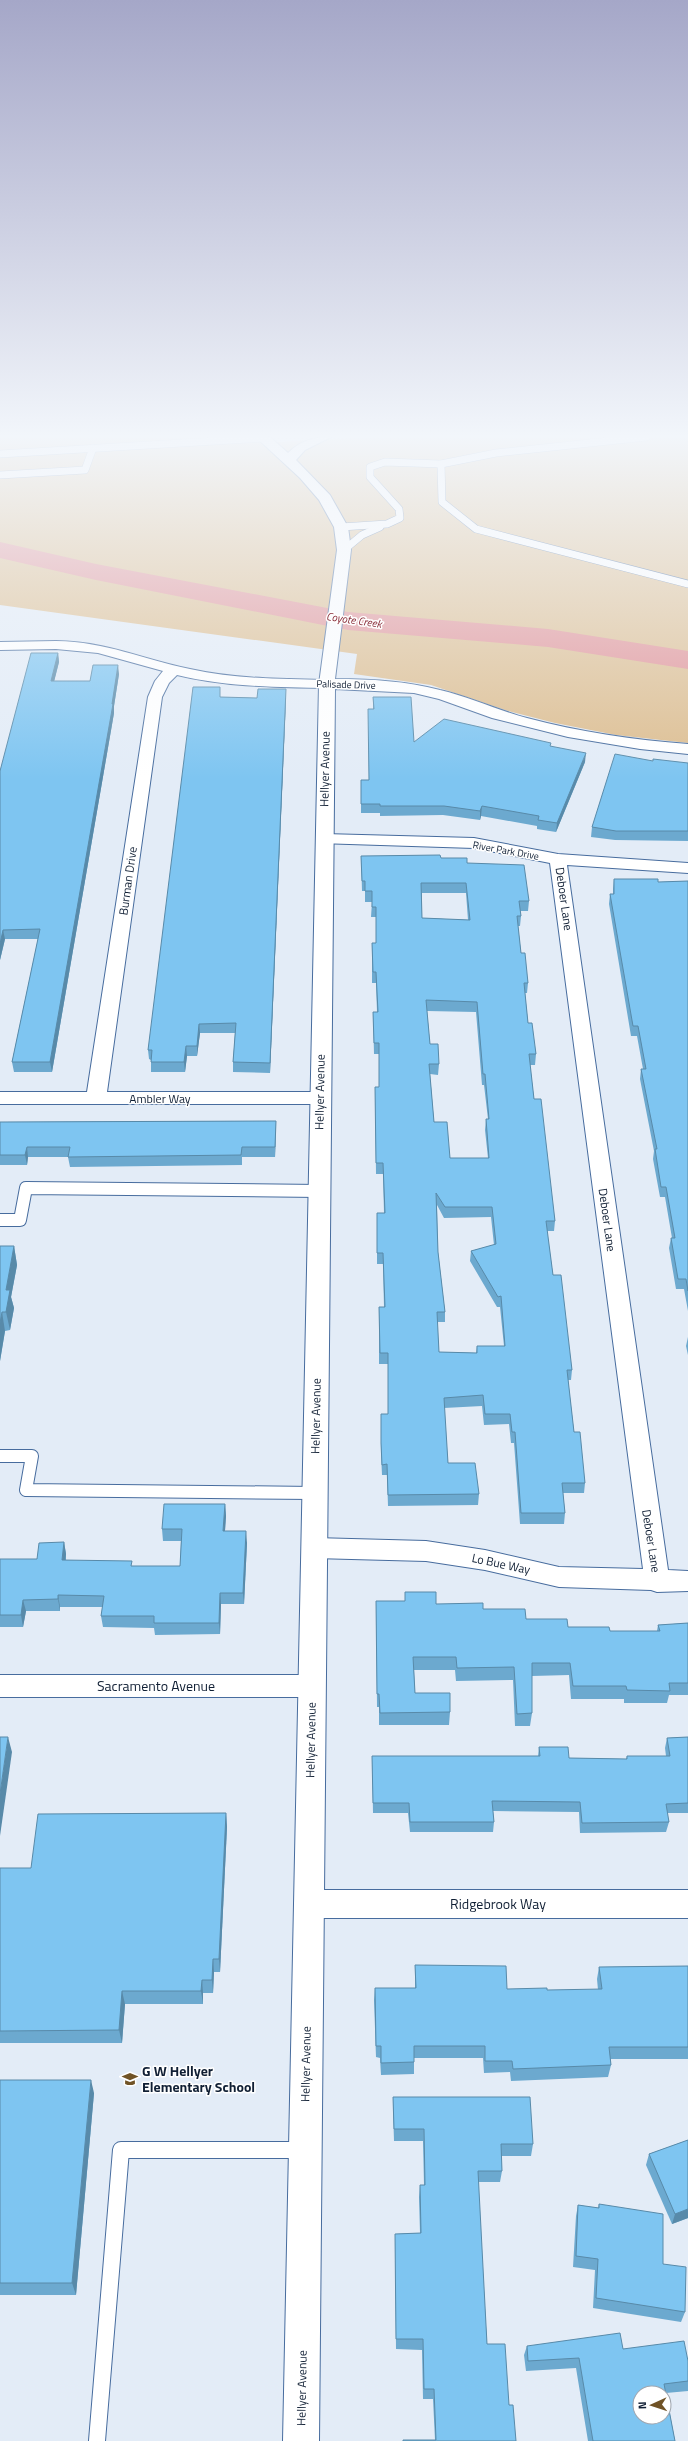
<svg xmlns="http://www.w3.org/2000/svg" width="688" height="2441" viewBox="0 0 688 2441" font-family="'Titillium Web',sans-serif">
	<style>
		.green { fill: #ddbe91 }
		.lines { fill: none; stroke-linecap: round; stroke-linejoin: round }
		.river { fill: #e19397; fill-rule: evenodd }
		.lane-far2-casing { stroke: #476c9e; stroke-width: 8 }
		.lane-far1-casing { stroke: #476c9e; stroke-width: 14 }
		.lane-casing { stroke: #476c9e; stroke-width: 18 }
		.street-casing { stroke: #476c9e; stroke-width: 2 }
		.secondary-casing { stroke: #476c9e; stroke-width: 2 }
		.lane-far2 { stroke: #fff; stroke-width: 7 }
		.lane-far1 { stroke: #fff; stroke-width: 12 }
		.lane { stroke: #fff; stroke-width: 16 }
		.street { fill: #fff; fill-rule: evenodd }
		.secondary { fill: #fff; fill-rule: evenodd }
		.wall { fill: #6ca9cf; fill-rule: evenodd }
		.shaded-wall { fill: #588aa9 }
		.building { fill: #7ec5f1; stroke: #588aa9; fill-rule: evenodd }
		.labels { text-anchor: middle; stroke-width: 3; stroke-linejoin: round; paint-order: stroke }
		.far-street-label { font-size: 10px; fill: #101f34; stroke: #fff }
		.far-water-label { font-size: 11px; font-style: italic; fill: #892d39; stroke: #fff }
		.street-label { font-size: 12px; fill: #101f34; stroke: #fff }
		.near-street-label { font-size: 14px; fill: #101f34; stroke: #fff }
		.near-poi-label { font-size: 14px; font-weight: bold; fill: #101f34; stroke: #fff; text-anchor: start }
	</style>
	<rect width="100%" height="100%" fill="#e3ecf7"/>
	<path class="green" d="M0,437H254L260,443L376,437H688V743L616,735L555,723L508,711L431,685L354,674L357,654L0,605Z"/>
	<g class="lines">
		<path class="river" d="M0,542L96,564L348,612L548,629L688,651V669L548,647L348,630L96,580L0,558Z"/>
		<defs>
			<g id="lane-far2">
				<path d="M0,454L264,438"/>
				<path d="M441,464L442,502L476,529L688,584"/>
				<path d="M0,475L85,470L93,448"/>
				<path d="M341,527L387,524L400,518L399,509L370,477V467L385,462L441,464L496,453L646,437"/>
				<path d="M344,550L362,535L380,527"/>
			</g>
			<g id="lane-far1">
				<path d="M0,1220H20L26,1188L320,1191"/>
				<path d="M0,1456H32L26,1490L314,1493"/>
			</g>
			<path id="lane" d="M97,2441L121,2150H304"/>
			<g id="street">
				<path d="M56,641C108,642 141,659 190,669C235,679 281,679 327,680L334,684L327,688C277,687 226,687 177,675L169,683L162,697L107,1092H320L327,1094L330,1098L327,1102L320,1104H0V1092H87L148,697L155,681L163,671L98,653L56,649L0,650V642Z"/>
				<path d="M324,834L474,838L558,854L688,863V873L567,865L668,1570L688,1571V1591L657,1592L651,1590L559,1587L485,1570L426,1561L314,1558L305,1555L302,1548L305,1541L314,1538L426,1541L485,1550L559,1567L643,1569L550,863L474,848L318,843L316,839L318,835Z"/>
				<path d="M0,1675H311L320,1678L324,1686L320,1694L311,1697H0Z"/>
				<path d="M308,1890H688V1918H308L298,1914L294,1904L298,1894Z"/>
			</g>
			<path id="secondary" d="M258,437H270L288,453C301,440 314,437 331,437L305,450L296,460L330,495L348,527L351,550L335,679C371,679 406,681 440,690C470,697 497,710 527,718C580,732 634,740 688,744V754L640,749L568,737L492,718L439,699L414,693L335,689L319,2441H283L319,684L337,550L334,527L319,500L300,478L260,441Z"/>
		</defs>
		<use href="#lane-far2" class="lane-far2-casing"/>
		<use href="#lane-far1" class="lane-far1-casing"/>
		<use href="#lane" class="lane-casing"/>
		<use href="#street" class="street-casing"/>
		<use href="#secondary" class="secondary-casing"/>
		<use href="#lane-far2" class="lane-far2"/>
		<use href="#lane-far1" class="lane-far1"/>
		<use href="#lane" class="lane"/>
		<use href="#street" class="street"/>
		<use href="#secondary" class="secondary"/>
	</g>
	<g class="wall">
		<path d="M58,653L59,662L54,681H90L119,674L114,706V713L52,1072H14L12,1062L38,939H5L0,960V771Z"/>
		<path d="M221,697L257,698H286L270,1073L233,1072V1062L235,1033H200L197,1056H187L185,1072H151V1060L149,1059L148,1050Z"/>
		<path d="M373,697L414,742L551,746L585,762L556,832L537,829V826L481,816L480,820L443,815L380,816V813H361V780H369L373,709Z"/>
		<path d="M688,763V841L615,840L591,837L592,827Z"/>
		<path d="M361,856L441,858L467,863L529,901L528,911H520L521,916L520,926H518L521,953L528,983L527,993H525L528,1023L536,1054L535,1065H530L534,1099L555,1221L554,1231H547L553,1275L572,1370L571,1380H568L574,1432L585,1483L584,1493H563L565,1513L564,1524H520L514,1443H511L509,1424L484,1425L482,1406L444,1408L448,1463L479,1494L478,1505L388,1506L387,1475H382L381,1453V1414H388V1364H379V1307H384L383,1264H377V1213H384L383,1174H376L375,1087H379V1054H374L373,1012H377L376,983H372V943H376V917H371L372,902H365V891H362ZM422,893H466L468,920L422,918ZM427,1011L476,1012L482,1085H484L488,1119H486L485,1130L488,1158H450L434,1122L430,1074L438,1075L439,1064L430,1044ZM437,1205L444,1218L491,1217L494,1245L471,1251L470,1261L497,1307H500L504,1346H477L476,1353L439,1352L437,1322H445V1312L438,1252Z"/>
		<path d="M614,879L658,882L688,881V1311L684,1289H676L669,1248L671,1238H672L665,1197H660L653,1159L654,1151L640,1079L641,1069H643L637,1036H631L609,904L610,894H613V889Z"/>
		<path d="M276,1121L275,1157H242V1165L70,1167L68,1157H28L27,1165H0V1122Z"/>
		<path d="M0,1246H14L17,1265L11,1297L14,1308L10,1330L5,1331L0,1361Z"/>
		<path d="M688,1337V1355L686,1346Z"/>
		<path d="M225,1504L226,1516L225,1531L247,1543L244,1604H221L220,1634L155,1635L154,1628L103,1627L101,1616L103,1607H60V1611H26L23,1627H0V1559H37L64,1542L66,1554V1560L133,1566H180L181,1541H163L162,1529Z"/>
		<path d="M405,1592L436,1604L483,1609L526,1619L568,1627L610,1631H657L658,1625L688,1623V1695H669L667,1703H624V1699H571L569,1675L532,1676V1713L530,1726H515L513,1680L456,1681L455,1670H414L415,1693L450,1712L449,1725H379V1707H377L376,1601H405Z"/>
		<path d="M688,1737V1813H667L669,1822L666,1832L580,1833L579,1812L493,1811L494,1822L493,1832H410L408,1813H373L372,1756H538L539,1747L569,1758L626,1759L627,1756H666L665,1748L667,1738Z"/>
		<path d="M226,1813L227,1827L220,1972H214L213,1993H203V2004H125L122,2043H0V1868H31Z"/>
		<path d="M415,1965L507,1989L547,1990H598L597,1979L599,1967L688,1966V2059H611V2065L608,2077L511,2081L510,2072L484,2073L483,2058H414V2074L381,2075L380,2058L376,2057L374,2000L375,1988H415Z"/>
		<path d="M0,2080L94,2093L76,2295H0Z"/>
		<path d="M393,2097L533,2144L531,2156H501L502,2171L500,2182H478L487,2344L509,2405L516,2441L435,2440L433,2399H423L422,2350L396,2349L395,2245V2234L420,2233L419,2197L420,2185H424L423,2141H394L393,2109Z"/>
		<path d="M688,2140V2218L672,2224L646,2165L649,2154Z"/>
		<path d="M599,2204L663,2264L685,2312L681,2322L593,2308L595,2270L573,2267L576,2216L578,2205L598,2208Z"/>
		<path d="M527,2346L623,2349L688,2361V2391L666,2393L675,2441H588L576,2368L526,2371L524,2355Z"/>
	</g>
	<g class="shaded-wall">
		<path d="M58,653L59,662L52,690L51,681Z"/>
		<path d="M118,665L119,674L114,706V713L52,1072L50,1062Z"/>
		<path d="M286,689V698L270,1073V1063Z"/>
		<path d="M586,753L585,762L556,832L557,823Z"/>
		<path d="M482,806L481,816L480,820V811Z"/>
		<path d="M3,930L5,939L0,960V944Z"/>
		<path d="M199,1024L200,1033L197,1056V1046Z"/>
		<path d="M186,1046L187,1056L185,1072L184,1062Z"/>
		<path d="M276,1121V1131L275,1157V1147Z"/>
		<path d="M27,1147L28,1157L27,1165L25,1155Z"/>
		<path d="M14,1246L17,1265L11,1297L14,1308L10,1330L6,1312V1290Z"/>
		<path d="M2,1312L5,1331L0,1361V1323Z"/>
		<path d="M225,1504L226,1516L224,1543L223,1531Z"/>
		<path d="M246,1531L247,1543L244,1604L243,1593Z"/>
		<path d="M64,1542L66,1554L64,1571L62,1560Z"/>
		<path d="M220,1593L221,1604L220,1634L219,1623Z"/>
		<path d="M58,1595L60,1607V1611L58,1599Z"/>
		<path d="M23,1600L26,1611L23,1627L21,1615Z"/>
		<path d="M8,1737L12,1752L0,1836V1794Z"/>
		<path d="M226,1813L227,1827L220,1972L219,1959Z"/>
		<path d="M213,1959L214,1972L213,1993L212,1980Z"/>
		<path d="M202,1980L203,1993V2004L201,1991Z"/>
		<path d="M122,1991L125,2004L122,2043L119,2030Z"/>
		<path d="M91,2080L94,2093L76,2295L72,2283Z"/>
		<path d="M688,2209V2218L672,2224L675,2214Z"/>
	</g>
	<g class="building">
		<path d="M31,653H58L51,681H90L93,665H118L112,704H113L50,1062H12L40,929L3,930L0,944V771Z"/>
		<path d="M193,687H220V697L257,698L258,689H286L270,1063L233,1062L236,1023L199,1024L197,1046H186L184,1062H151L152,1050H148Z"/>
		<path d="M373,697H411L414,742L444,719L551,743L550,746L586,753L557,823L538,820L539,816L482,806L480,811L444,806H380V804H361V780H369L368,709H374Z"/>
		<path d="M615,754L653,761V759L688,763V831H616L592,827Z"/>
		<path d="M440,855L441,858H467V863L524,865L529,901H519L521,916H517L521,953H525L528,983H524L528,1023H532L536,1054H529L534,1099H541L555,1221H546L553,1275H561L572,1370H567L574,1432H580L585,1483H562L565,1513H521L515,1432H512L510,1414H485L483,1395L444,1398L448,1463H475L479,1494L388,1495L387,1464L382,1465L381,1443V1414H388V1353H380L379,1307H385L383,1253H377V1213H385L383,1163H376L375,1087H379V1043H374L373,1012H378L376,972H373L372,943H376V907H372V891H365V881H362L361,856ZM421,883H466L470,920L422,918ZM426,1000L477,1002L483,1074H485L489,1119H486L489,1158H450L447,1122H434L429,1064H439L438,1044H430ZM436,1193L445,1207H492L496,1244L471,1251L498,1297L501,1296L505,1346H477V1353L439,1352L437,1312H445L438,1252Z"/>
		<path d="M614,879H658V882L688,881V1291L686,1279H678L671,1238H675L666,1187H661L655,1149H657L641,1069H646L638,1026H633L610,894H614Z"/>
		<path d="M276,1121L275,1147H242L241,1155L68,1157L70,1147H27L25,1155H0V1122Z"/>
		<path d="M0,1246H14L6,1290H10L6,1312H2L0,1323Z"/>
		<path d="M164,1504H225L223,1531H246L243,1593H220L219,1623H154V1616H101L104,1596L58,1595V1599L23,1600L21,1615H0V1559H37L39,1543L64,1542L62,1560L132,1561L131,1566H180L182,1529H162Z"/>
		<path d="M405,1592H436V1604L483,1603V1609H525L526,1619H567L568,1627H609L610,1631H660L658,1625L688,1623V1683H669L670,1691L627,1690L626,1686H573L570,1663H532V1713L517,1714L514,1667L457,1668L456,1657H413L415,1693H450V1712L380,1713L379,1694H377L376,1601H405Z"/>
		<path d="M0,1737H8L0,1794Z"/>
		<path d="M688,1737V1803L666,1804L669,1822L582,1823L580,1802L492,1801L494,1822H410L409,1803H373L372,1756H540L539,1747H568L569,1758L627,1759V1756H670L667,1738Z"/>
		<path d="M226,1813L219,1959H213L212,1980H202L201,1991H122L119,2030L0,2031V1868H31L38,1814Z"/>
		<path d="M415,1965L506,1966L507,1989L547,1988V1990L602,1989L599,1967L688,1966V2047H609L611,2065L513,2069L512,2061H485V2046H414V2062L381,2063V2046H376L375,1988H416Z"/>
		<path d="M0,2080H91L72,2283H0Z"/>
		<path d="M393,2097H530L533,2144H501L502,2171H478L487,2344H505L509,2405H513L516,2441H403V2440H436L434,2389H424L423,2339H396L395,2234L421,2233L420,2185H425L424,2129H394Z"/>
		<path d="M688,2140V2209L675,2214L649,2154Z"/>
		<path d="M599,2204L663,2214V2264L686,2267L685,2312L596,2298L598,2259L576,2256L578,2205L599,2208Z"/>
		<path d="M620,2333L623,2349L684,2341L688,2361V2381L664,2384L675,2441H593L579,2358L528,2361L527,2346ZM640,2393H664V2417H640Z"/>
	</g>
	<linearGradient id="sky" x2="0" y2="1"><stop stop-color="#a5a7c8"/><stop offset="0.56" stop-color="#f2f6fb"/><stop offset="1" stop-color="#f2f6fb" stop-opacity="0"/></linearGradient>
	<rect width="688" height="779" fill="url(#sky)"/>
	<defs>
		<symbol id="school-bare" viewBox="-9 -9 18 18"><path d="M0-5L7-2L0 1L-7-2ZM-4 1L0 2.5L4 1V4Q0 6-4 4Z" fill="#705326" stroke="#fff" stroke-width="2.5" paint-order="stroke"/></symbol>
	</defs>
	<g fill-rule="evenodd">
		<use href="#school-bare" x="119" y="2068" width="22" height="22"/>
	</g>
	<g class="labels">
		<g class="far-street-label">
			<text transform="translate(346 684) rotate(2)" y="4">Palisade Drive</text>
			<text transform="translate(506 850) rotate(10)" y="4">River Park Drive</text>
		</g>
		<g class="far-water-label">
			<text transform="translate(354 620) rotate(8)" y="4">Coyote Creek</text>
		</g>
		<g class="street-label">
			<text transform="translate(325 769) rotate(-89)" y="4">Hellyer Avenue</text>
			<text transform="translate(128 881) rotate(-82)" y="4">Burman Drive</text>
			<text transform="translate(564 899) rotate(82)" y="4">Deboer Lane</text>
			<text transform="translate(320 1092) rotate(-89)" y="4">Hellyer Avenue</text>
			<text x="160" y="1103">Ambler Way</text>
			<text transform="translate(607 1220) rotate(82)" y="4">Deboer Lane</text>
			<text transform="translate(316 1416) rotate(-89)" y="4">Hellyer Avenue</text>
			<text transform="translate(651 1541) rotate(81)" y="4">Deboer Lane</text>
			<text transform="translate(501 1564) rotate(12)" y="4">Lo Bue Way</text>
			<text transform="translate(311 1740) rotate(-89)" y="4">Hellyer Avenue</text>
			<text transform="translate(306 2064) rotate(-89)" y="4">Hellyer Avenue</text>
			<text transform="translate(302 2388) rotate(-89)" y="4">Hellyer Avenue</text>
		</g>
		<g class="near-street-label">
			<text x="156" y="1691">Sacramento Avenue</text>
			<text x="498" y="1909">Ridgebrook Way</text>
		</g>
		<g class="near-poi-label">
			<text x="142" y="2076">G W Hellyer<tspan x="142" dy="16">Elementary School</tspan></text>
		</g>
	</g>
	<g transform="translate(652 2405) rotate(267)"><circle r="19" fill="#ffffff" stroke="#9fa5ae"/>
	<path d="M0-3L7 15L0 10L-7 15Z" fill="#705326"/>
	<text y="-6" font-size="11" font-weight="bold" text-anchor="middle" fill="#101f34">N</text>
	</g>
</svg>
